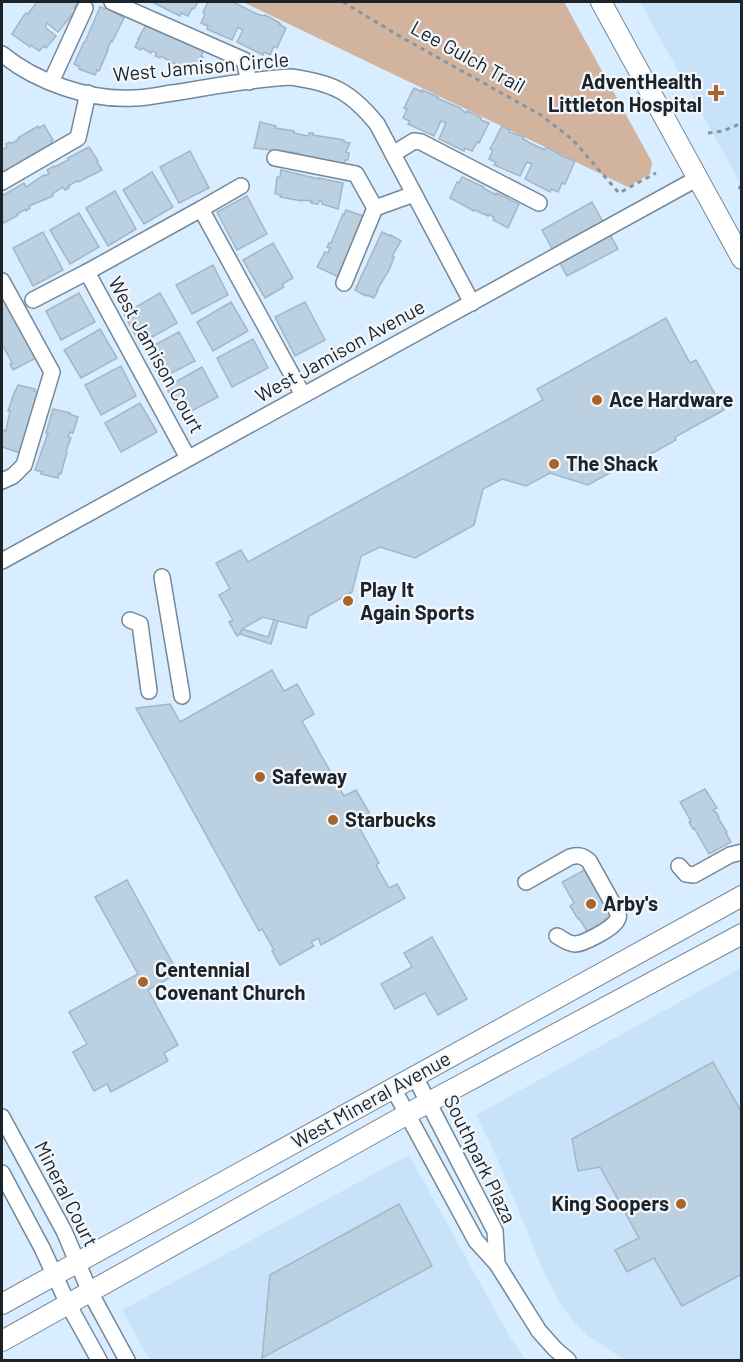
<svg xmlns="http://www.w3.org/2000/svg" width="743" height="1362" viewBox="0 0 743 1362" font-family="Barlow,sans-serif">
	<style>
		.built { fill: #c8e2f9 }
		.green { fill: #d1b39e }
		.building { fill: #bbd0e1; stroke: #a2b6c7; stroke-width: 1.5 }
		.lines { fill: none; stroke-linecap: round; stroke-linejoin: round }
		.minor-casing { stroke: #758898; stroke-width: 18 }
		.major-casing { stroke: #758898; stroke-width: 22 }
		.path { stroke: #8695a2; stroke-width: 3; stroke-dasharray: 4.5 4.5; stroke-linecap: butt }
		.minor { stroke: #fff; stroke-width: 15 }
		.major { stroke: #fff; stroke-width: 20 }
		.poi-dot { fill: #a6652f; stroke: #f3f7fb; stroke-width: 2 }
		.labels { text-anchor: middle; stroke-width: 4.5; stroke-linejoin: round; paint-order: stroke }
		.street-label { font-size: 20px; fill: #1c242a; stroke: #f3f7fb }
		.poi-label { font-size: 20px; font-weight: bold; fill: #1c242a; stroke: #f3f7fb; text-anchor: start }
	</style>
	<rect width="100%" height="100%" fill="#d8edff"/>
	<g class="built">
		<path d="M640,2H741V184Z"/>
		<path d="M741,968V1360H625L588,1336L574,1322L561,1305L542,1268L497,1158L476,1115Z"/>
		<path d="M409,1155L511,1339L526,1360H150L122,1310Z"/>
	</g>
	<path class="green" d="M243,2H564L652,162L650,174L628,187Z"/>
	<g class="building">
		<path d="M37,2H78L74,8L76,10L58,32L47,23L45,27L56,36L46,48L44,46L39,51L31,45L30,47L12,34L22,18L26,13L28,14Z"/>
		<path d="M155,2H198L194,9L192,8L188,16L181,13L180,16L154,3Z"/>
		<path d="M208,2H235V3L257,14L264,16L265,15L280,23L279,24L286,28L277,48L274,46L270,55L264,52L263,55L237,42L243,30L238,27L232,40L207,29L208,26L201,23L205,14L203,12Z"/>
		<path d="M100,7L106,9L107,8L124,18L112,42L111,41L107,50H108L99,71L97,70L95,75L79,69L80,67L74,64L84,42H85Z"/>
		<path d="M147,23L181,41V40L204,50L201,56L203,57L195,73L190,70L189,72L161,56L160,58L155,56L157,53L152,51L151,53L142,48L141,50L135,47L139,39H138Z"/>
		<path d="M414,88L422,92V90L429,93L438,97L437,98L460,108L466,113L467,111L476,115L481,118V120L489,123L479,143L477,142L472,151L465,148L464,151L439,139L446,123L441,121L434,136L408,124L410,121L403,118L407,109L404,108Z"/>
		<path d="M260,122L276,126L275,128L294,131V133L303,135L308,136L309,133H313V135L344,140V142L350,143L346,152L349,153L348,160H345L344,166L297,157L298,153L254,148Z"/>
		<path d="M44,125L53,140L51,141L54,147L2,174V150L7,147L6,144L10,142L11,144L19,139L18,138L38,126L39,128Z"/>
		<path d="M502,126L510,130L509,132L524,137L523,139L530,143L545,150L546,147L561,155V156L575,161L565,184L562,183L558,192L551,189L550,192L525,179L532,164L527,162L520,176L494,165L496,162L489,159L493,150L490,149Z"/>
		<path d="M89,147L98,161L97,162L102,170L78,182L77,181L68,186L69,188L65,190L63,187L52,194L53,196L29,206L30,208L26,211V209L17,214L18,215L2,224V195L3,194L4,195L24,183L26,187L44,175V176L49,174L47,170L54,166L55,167L68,160V158Z"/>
		<path d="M190,151L209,188L179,203L160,167Z"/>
		<path d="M281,170L319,179V178L343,183L338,209L322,204V201H319L318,204H316L311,203L312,201L302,200V201L280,197L281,195L275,194L277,177H280Z"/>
		<path d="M152,172L173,207L144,224L123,190Z"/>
		<path d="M462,177L484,187L483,188L496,195V193L519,204L508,228L493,220L494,217L488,214V216L475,210L474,211L450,198L457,182L459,183Z"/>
		<path d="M115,191L136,229L108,246L86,208Z"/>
		<path d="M247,196L267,234L237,250L217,212Z"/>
		<path d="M592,202L618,249L567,276L542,230Z"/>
		<path d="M346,210L363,216L362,218L368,221L341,278L317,267L325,252L328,253L330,248L327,247L329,243H331L343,214L344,215Z"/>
		<path d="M79,213L99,247L70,264L50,230Z"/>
		<path d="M43,232L63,270L33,286L13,248Z"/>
		<path d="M382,232L391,236V235L401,241L392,256L394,257L393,260L389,270L377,290H378L374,298L367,295L366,296L355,290Z"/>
		<path d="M273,243L293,278L282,284L284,287L265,298L243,260Z"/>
		<path d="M213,265L228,295L192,314L176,285Z"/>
		<path d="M79,293L95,322L61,340L46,311Z"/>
		<path d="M160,293L177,323L140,344L124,314Z"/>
		<path d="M2,296L36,358L13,370L10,364L12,363L2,344Z"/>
		<path d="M231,302L248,331L213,351L197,322Z"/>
		<path d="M305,302L325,340L295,356L275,317Z"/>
		<path d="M666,318L690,363L696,360L724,410L675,437L676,440L635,463L633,460L588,485L550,473L526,486L502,479L483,489L474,525L415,558L380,547L361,556L352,592L309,616L306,628L263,617L242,629L240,634L237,636L229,622L233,620L219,595L230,589L216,563L241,550L248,562L543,400L537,389Z"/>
		<path d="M100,329L117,358L81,378L64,350Z"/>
		<path d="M179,332L195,361L160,379L145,350Z"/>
		<path d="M253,339L268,368L232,387L217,358Z"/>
		<path d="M121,366L136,396L101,415L85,385Z"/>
		<path d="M202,367L218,397L182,416L166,387Z"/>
		<path d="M18,385L35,389L34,391L41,393L23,454L2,447V434L3,430L6,431L10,411H8L15,390H16Z"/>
		<path d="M140,403L157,432L121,452L105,423Z"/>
		<path d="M53,409L70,413L69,414L78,417L73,433L70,432L68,437L71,438L66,451L67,452L61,474L59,473L58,478L41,474L42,472L35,470L48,433H46Z"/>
		<path d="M274,620L278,621L271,644L240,634L242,629L268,637Z"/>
		<path d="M272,670L284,691L297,684L314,714L302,721L344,796L356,790L374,821L360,829L379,863L376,865L389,888L397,884L405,898L321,945L318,938L311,942L314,946L280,965L272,951L274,950L262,929L259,931L136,708L170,704L180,722Z"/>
		<path d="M705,789L717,808L713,810L715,812H716L719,817L718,818L727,832L726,833L731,842L709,854L694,828L693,829L689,822L691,821L680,802Z"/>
		<path d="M590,867L614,915L605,920L607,923L588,933L579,918L578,919L570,906L574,903L562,882Z"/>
		<path d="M127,880L178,973L148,990L178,1045L164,1053L168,1061L111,1092L107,1084L94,1091L73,1052L87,1044L69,1012L138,974L95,897Z"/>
		<path d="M432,937L467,999L438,1015L425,993L395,1009L381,984L412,967L404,953Z"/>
		<path d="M713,1062L742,1113V1274L682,1306L654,1258L627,1272L615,1250L639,1238L600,1167L578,1171L572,1139Z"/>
		<path d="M399,1204L432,1266L262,1358L270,1275Z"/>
	</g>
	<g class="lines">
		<defs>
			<g id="minor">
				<path d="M112,2L244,60L249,82"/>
				<path d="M2,54C36,82 90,101 135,98C147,98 160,95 172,93C211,87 251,79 291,77C333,83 350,91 377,124L472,303"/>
				<path d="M51,82L85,8"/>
				<path d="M393,154L414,141L421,142L539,203"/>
				<path d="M275,158L356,174L375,208L414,194"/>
				<path d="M2,182L78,138L88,93"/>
				<path d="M201,209L241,186"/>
				<path d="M2,281L52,372L24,465L13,476L2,481"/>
				<path d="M344,283L375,208"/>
				<path d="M33,300L87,272"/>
				<path d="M188,458L87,272L201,209L303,395"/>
				<path d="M2,561L698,178"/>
				<path d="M162,577L182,696"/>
				<path d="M130,620L140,624L149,691"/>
				<path d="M679,866L686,874L694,875L730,855L742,852"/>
				<path d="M526,882L570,857C578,855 582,855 589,861L617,911C618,915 620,916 617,920C614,928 583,944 575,944C568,944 563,939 557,936"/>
				<path d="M414,1075L495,1231L497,1264"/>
				<path d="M393,1088L476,1241L497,1264L539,1331L555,1349L568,1360"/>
				<path d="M2,1117L64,1231L90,1292L127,1360"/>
				<path d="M2,1173L42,1248L68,1304L99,1360"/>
			</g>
			<g id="major">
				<path d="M601,2L742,259"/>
				<path d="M2,1304L742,896"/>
				<path d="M2,1341L429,1102L742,934"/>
			</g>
		</defs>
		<use href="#minor" class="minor-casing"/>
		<use href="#major" class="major-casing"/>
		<g class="path">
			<path d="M343,2L401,37L541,115L573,140L619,193L656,173"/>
			<path d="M708,133L723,131L742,123"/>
			<path d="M739,189L742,184"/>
		</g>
		<use href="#minor" class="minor"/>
		<use href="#major" class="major"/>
	</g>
	<g class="poi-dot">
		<path d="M713 84h6v6h6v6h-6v6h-6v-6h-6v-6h6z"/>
		<circle cx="597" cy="400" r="6"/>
		<circle cx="554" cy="464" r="6"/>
		<circle cx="348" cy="601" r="6"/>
		<circle cx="260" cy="777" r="6"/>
		<circle cx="333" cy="820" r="6"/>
		<circle cx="591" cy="904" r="6"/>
		<circle cx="143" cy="982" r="6"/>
		<circle cx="681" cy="1204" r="6"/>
	</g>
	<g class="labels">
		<g class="street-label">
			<text transform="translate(468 57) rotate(29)" y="7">Lee Gulch Trail</text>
			<text transform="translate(201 67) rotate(-5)" y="7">West Jamison Circle</text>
			<text transform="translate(340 351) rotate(-29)" y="7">West Jamison Avenue</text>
			<text transform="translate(156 355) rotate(61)" y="7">West Jamison Court</text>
			<text transform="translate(371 1100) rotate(-29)" y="7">West Mineral Avenue</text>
			<text transform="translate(480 1159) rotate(64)" y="7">Southpark Plaza</text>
			<text transform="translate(66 1194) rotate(63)" y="7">Mineral Court</text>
		</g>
		<g class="poi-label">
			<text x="702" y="89" text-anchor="end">AdventHealth<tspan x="702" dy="23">Littleton Hospital</tspan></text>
			<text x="609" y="407">Ace Hardware</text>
			<text x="566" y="471">The Shack</text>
			<text x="360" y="597">Play It<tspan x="360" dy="23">Again Sports</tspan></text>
			<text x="272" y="784">Safeway</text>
			<text x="345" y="827">Starbucks</text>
			<text x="603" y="911">Arby's</text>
			<text x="155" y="977">Centennial<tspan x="155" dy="23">Covenant Church</tspan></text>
			<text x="669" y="1211" text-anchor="end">King Soopers</text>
		</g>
	</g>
	<rect width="743" height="1362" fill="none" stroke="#1c242a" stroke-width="6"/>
</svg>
